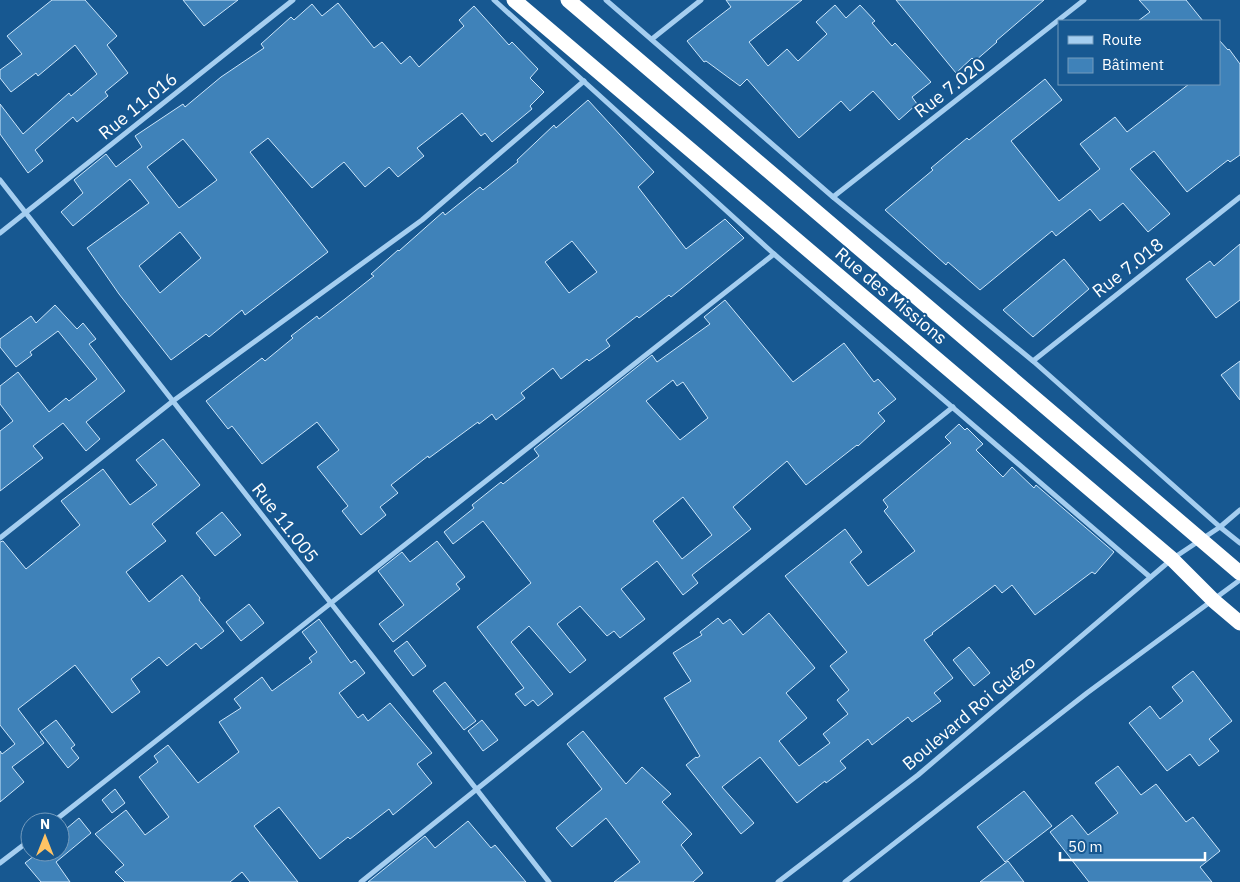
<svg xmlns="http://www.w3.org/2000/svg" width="1240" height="882" viewBox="0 0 1240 882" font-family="'IBM Plex Sans',sans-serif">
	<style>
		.building { fill: #3f82b9; stroke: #cce6fb; fill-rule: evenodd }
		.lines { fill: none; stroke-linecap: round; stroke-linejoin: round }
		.street { stroke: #a5cef0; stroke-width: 5 }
		.highway { stroke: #fff; stroke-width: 15 }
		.labels { text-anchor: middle; stroke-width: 4; stroke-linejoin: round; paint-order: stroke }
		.street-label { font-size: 18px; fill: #fff; stroke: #175891 }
	</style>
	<rect width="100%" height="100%" fill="#175891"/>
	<g class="building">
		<path d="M52,0H85L117,36L107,45L128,73L105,92L108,96L77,122L73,117L35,150L43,161L28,173L0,134V104L23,134L69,93L71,96L97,74L75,45L38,76L36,73L11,92L0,78V70L22,54L7,36Z"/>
		<path d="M183,0H238L204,26Z"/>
		<path d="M726,0H802L749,42L768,66L787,49L798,61L827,34L816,22L835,5L846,18L860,5L875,21L872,23L892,46L895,43L931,82L912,97L917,104L899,120L873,91L850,111L841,101L799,138L747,79L740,86L706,61L704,62L687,41L731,7Z"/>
		<path d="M896,0H1044L996,41L997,42L975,61L972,58L956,73Z"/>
		<path d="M1139,0H1186L1203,21H1138L1150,12Z"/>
		<path d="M338,3L374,48L382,42L401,64L410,56L419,67L464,26L459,20L474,6L509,45L512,42L538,69L530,78L544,92L530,106L532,109L492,142L485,133L481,136L462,113L417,148L424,156L398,177L389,167L365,187L344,162L312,188L268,138L250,152L328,252L245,315L242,310L209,337L206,334L171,360L119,294L87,248L149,203L130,179L73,226L61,212L83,193L74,180L106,154L116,167L142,147L135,136L183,104L185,107L221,77L264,48L261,44L291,17L294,20L312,4L322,16ZM183,139L217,180L179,208L147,167ZM180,232L201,258L160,293L139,266Z"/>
		<path d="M1219,40L1228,50L1229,49L1240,64V155L1230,162L1228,160L1187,192L1154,151L1130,169L1170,214L1148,232L1123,203L1100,221L1090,209L1056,236L1052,231L980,290L948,262L946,265L885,210L933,170L931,168L967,138L969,140L1045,79L1062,100L1011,141L1059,201L1100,169L1080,144L1115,117L1127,132L1189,84H1219Z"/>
		<path d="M588,100L654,172L638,187L686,249L725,219L744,238L671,297L669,295L639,318L637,316L606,340L610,346L589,361L587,359L561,379L553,368L521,393L525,398L496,420L492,414L479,424L478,422L429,458L428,456L391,485L398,493L380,507L386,515L361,535L342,511L348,506L317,467L339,450L317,422L262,464L232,426L228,429L206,401L262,358L265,361L293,338L291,336L317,316L319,319L345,299L374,276L371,274L398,250L399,251L443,212L445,215L480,187L483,190L518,162L517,160L554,125L556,128ZM572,241L597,272L569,293L545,262Z"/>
		<path d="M1240,244V300L1216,318L1186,279L1210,261L1214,266Z"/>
		<path d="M1064,259L1089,289L1033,337L1003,310Z"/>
		<path d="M725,300L793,382L844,343L874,382L878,379L896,399L878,413L885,421L858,446L857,445L806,485L787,461L733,507L751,529L692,575L698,583L683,595L657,561L621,589L645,619L620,638L614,631L607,636L580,606L557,624L586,660L570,673L529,626L511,642L553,694L538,706L533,700L525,706L515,694L524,688L477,627L531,583L483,521L453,544L444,532L474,508L472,505L501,482L503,484L539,456L534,449L652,355L657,362L710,324L704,317ZM673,380L677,386L683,382L708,418L680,440L646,401ZM683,497L712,535L682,559L653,521Z"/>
		<path d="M55,305L77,329L83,323L96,339L89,344L125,391L86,422L100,439L86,451L63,423L33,446L43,458L0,491V431L13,421L0,404V386L18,372L49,412L66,398L69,401L97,379L58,331L30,352L32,355L16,367L0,347V339L31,316L36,323Z"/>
		<path d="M1240,361V400L1221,375Z"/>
		<path d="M959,424L965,430L967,428L983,444L976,450L1003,477L1012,467L1034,488L1036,485L1114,552L1095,574L1092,572L1035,615L1012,585L1002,593L995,585L932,633L933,634L924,640L953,678L934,693L941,701L912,722L908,717L872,745L868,739L840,761L846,768L826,783L825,781L797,803L760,757L722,787L754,823L741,834L686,765L696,757L697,758L700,756L664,698L691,681L673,653L702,635L700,632L718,618L723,624L730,619L743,635L769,613L815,668L786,693L807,718L779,741L799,766L830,743L823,734L848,714L837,700L849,690L830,666L847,652L785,576L845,529L862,552L850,562L868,586L915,551L884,511L888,507L883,500L951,443L945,437Z"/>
		<path d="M163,439L200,485L152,524L166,541L126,572L149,602L182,575L200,598L199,600L224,631L201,649L196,643L167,666L159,657L131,679L140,692L112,713L75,665L18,709L44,743L12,767L24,782L0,802V751L2,754L15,744L0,725V542L3,541L26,569L80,525L61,501L103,469L130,505L157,485L136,460Z"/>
		<path d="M222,512L241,535L215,556L196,533Z"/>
		<path d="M437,541L465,577L456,584L460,589L393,642L379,624L404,605L378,571L402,552L410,562Z"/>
		<path d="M249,604L264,623L241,641L226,622Z"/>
		<path d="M319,619L351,663L355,660L365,673L339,693L358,718L363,714L368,721L390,703L432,753L417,764L432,783L393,815L389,809L350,839L348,837L320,859L279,807L254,826L298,882H250L242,872L230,882H125L115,872L124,865L95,834L126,810L145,835L169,817L139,777L158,762L154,756L168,745L198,783L239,752L219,722L241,708L234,699L262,677L272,691L312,662L309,658L317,652L302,632Z"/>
		<path d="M407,641L426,666L413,676L394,651Z"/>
		<path d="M969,647L990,673L974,686L953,660Z"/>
		<path d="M1193,671L1232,721L1209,739L1219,751L1199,766L1190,754L1167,771L1129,723L1150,706L1160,719L1183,701L1172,687Z"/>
		<path d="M445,682L476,721L464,730L433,691Z"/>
		<path d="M56,720L75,745L71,748L79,758L68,768L40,732Z"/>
		<path d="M482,720L498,740L483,751L468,731Z"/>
		<path d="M583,731L626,784L642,767L671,794L662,802L692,834L681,845L703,873L693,882H614L640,862L606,818L572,847L556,828L602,789L567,744Z"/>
		<path d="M1118,766L1141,795L1156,784L1186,822L1193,817L1220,851L1200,867L1212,882H1089L1050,832L1072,815L1088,835L1118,813L1095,783Z"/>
		<path d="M115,789L125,803L112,813L102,800Z"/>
		<path d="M1024,791L1052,826L1005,862L977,827Z"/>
		<path d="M79,818L91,833L56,862L70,882H41L25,863L39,852H60V834Z"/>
		<path d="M468,821L491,848L495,845L526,882H368L425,836L435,848Z"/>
		<path d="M1008,861L1024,882H980Z"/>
	</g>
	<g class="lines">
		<g class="street">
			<path d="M494,0L774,254L1150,577"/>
			<path d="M606,0L833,197L1033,361L1220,527L1240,543"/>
			<path d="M652,39L701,0"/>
			<path d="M0,180L549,882"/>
			<path d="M833,197L1084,0"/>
			<path d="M0,233L293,0"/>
			<path d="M1033,361L1240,197"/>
			<path d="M0,538L173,401L422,220L584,81"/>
			<path d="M53,822L774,254"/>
			<path d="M0,863L30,840"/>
			<path d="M361,882L953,407"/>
			<path d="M778,882L918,775L1172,559L1220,527L1240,510"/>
			<path d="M845,882L1087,693L1240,580"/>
		</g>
		<g class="highway">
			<path d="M514,0L1172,559L1214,601L1240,623"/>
			<path d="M568,0L1240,573"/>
		</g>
	</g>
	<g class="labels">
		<g class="street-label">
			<text transform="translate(950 88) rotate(-38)" y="6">Rue 7.020</text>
			<text transform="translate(138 106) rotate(-39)" y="6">Rue 11.016</text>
			<text transform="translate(1128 268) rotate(-38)" y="6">Rue 7.018</text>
			<text transform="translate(891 296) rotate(40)" y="6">Rue des Missions</text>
			<text transform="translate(285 523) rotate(52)" y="6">Rue 11.005</text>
			<text transform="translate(969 713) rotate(-40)" y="6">Boulevard Roi Guézo</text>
		</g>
	</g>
	<rect x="1058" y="20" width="162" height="65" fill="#175891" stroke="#749bbd"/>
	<rect x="1068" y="36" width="25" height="8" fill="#a5cef0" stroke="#749bbd"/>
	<text x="1102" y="45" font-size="15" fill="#ffffff">Route</text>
	<rect x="1068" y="58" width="25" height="15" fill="#3f82b9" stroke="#749bbd"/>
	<text x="1102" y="70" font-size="15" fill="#ffffff">Bâtiment</text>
	<g transform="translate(45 837)"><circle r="24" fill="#175891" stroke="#749bbd"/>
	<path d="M0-4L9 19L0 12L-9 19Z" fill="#ffc364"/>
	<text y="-8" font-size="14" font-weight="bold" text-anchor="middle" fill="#ffffff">N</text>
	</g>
	<path d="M1060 852v8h145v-8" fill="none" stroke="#ffffff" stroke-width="2.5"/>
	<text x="1068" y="852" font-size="15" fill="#ffffff" stroke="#175891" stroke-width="4" paint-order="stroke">50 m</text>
</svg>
